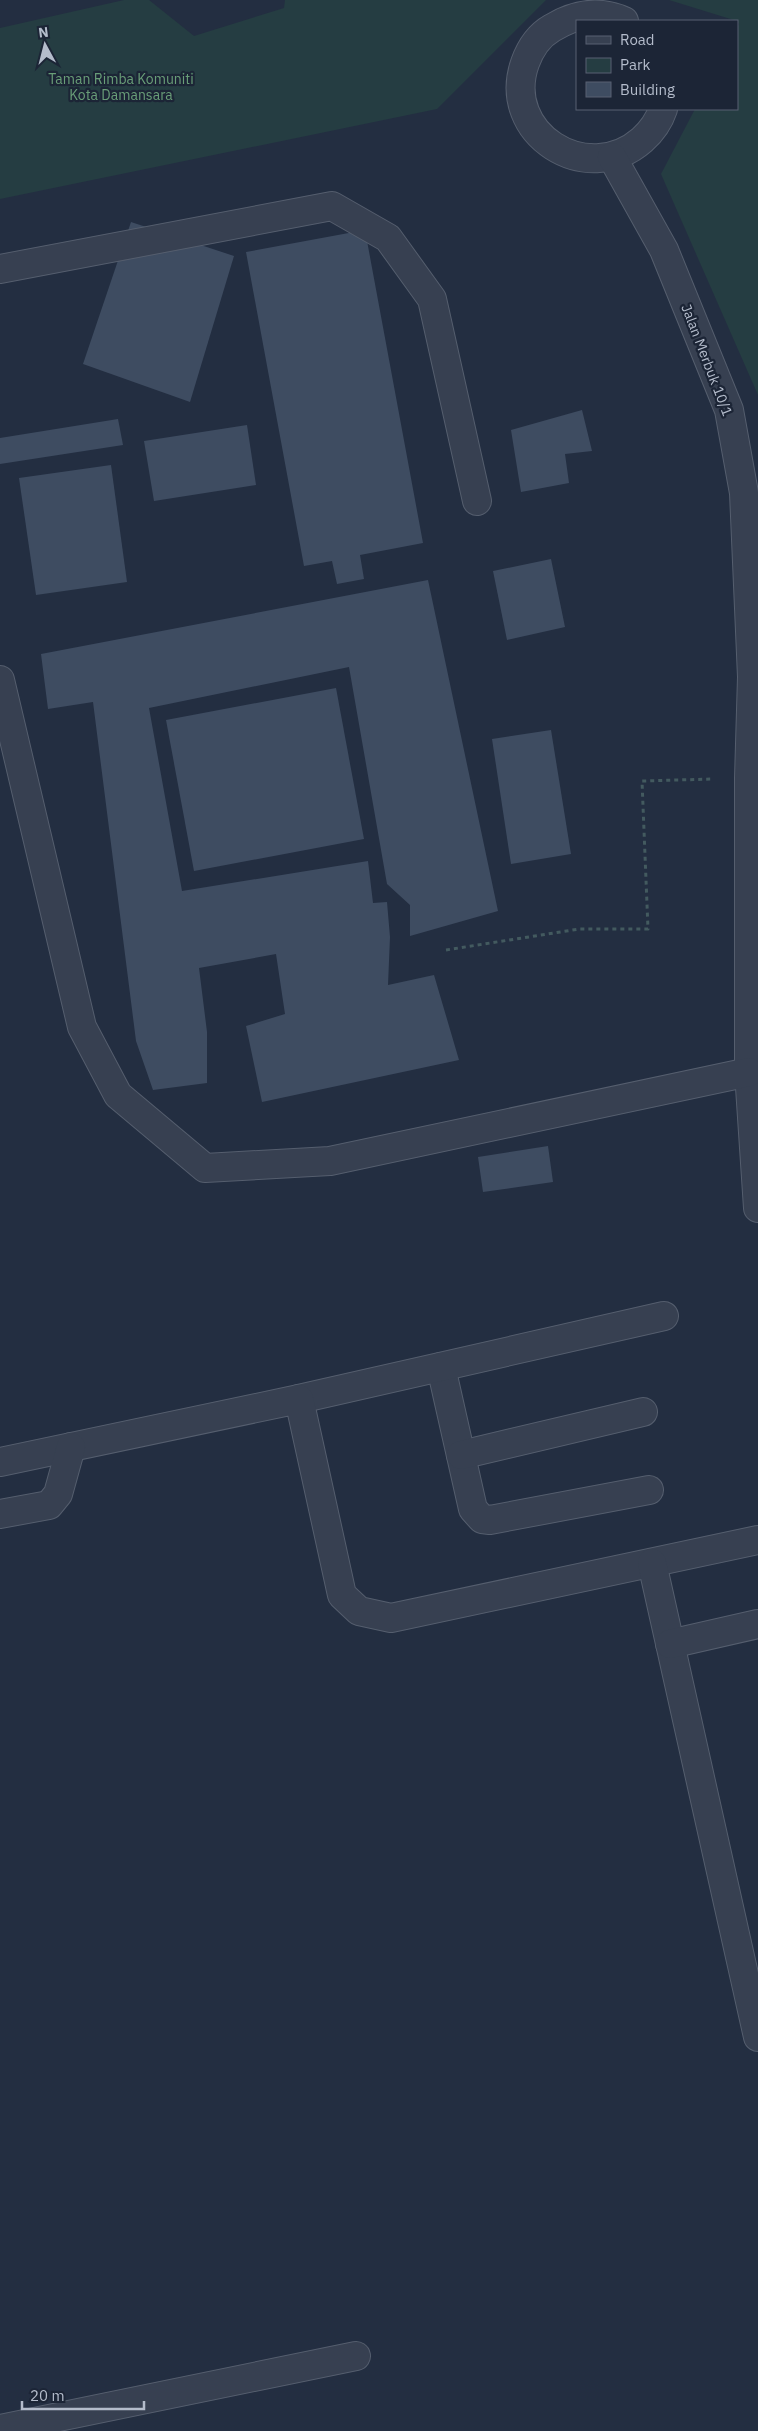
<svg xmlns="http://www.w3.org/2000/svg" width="758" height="2431" viewBox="0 0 758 2431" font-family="'IBM Plex Sans',sans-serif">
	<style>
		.green { fill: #253d42 }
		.building { fill: #3e4c61 }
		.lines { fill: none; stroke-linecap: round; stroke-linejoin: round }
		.minor-casing { stroke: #555e6e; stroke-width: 30 }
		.path { stroke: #435a5f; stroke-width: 3; stroke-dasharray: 4 4; stroke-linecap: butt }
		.minor { stroke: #374051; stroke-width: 28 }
		.labels { text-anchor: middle; stroke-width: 4.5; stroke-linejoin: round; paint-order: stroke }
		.park-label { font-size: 14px; fill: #699e78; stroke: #1c2536 }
		.street-label { font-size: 14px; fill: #b4bccb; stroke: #1c2536 }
	</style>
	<rect width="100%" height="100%" fill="#232e41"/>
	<g class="green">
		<path d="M124,0H149L194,36L284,8L285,0H546L437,109L0,199V28Z"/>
		<path d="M669,0H758V395L661,174L695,109H737V28L739,24L737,21Z"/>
	</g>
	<g class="building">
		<path d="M131,222L234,256L190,402L83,364Z"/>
		<path d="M365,230L423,543L360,555L364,579L337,584L332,561L304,566L246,252Z"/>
		<path d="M582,410L592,451L565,454L569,483L521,492L511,430Z"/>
		<path d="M118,419L123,445L0,464V438Z"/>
		<path d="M247,425L256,485L154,501L144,441Z"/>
		<path d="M111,465L127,582L36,595L19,478Z"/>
		<path d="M551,559L565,627L507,640L493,571Z"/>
		<path d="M428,580L498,911L410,936V905L387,884L349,667L149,708L182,891L368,861L373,903L387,902L390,937L388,985L434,975L459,1060L262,1102L246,1026L285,1014L276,954L199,968L207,1032V1083L153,1090L136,1041L93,702L48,709L41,654Z"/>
		<path d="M336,688L364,839L194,871L166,720Z"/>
		<path d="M551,730L571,854L511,864L492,739Z"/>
		<path d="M548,1146L553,1182L483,1192L478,1157Z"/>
	</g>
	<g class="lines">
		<defs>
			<g id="minor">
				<path d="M624,21C599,10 575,14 552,28C538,36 530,49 525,63C500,134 587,188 642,140C651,132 659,121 663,109"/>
				<path d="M612,157L664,250L729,410L744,493L752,677L749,778V1072L758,1208"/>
				<path d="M0,269L332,206L388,238L432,299L477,501"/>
				<path d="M0,680L82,1027L118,1095L205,1168L330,1161L749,1072"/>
				<path d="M441,1367L473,1509L482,1519L490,1520L649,1490"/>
				<path d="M299,1399L664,1316"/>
				<path d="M461,1455L643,1412"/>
				<path d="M0,1462L299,1399L342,1595L359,1611L391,1618L758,1540"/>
				<path d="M0,1514L49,1505L58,1494L71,1447"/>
				<path d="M652,1563L758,2037"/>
				<path d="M670,1644L758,1624"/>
				<path d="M0,2429L356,2356"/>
			</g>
		</defs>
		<use href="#minor" class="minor-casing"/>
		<path class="path" d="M446,950L579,929H648L642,781L713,779"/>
		<use href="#minor" class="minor"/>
	</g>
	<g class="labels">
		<g class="park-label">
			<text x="121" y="84">Taman Rimba Komuniti<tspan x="121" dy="16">Kota Damansara</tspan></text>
		</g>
		<g class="street-label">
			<text transform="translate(707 360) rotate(69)" y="5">Jalan Merbuk 10/1</text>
		</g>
	</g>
	<rect x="576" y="20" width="162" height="90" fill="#1c2536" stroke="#596172"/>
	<rect x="586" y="36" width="25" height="8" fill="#374051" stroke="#596172"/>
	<text x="620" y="45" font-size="15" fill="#b4bccb">Road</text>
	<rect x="586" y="58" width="25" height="15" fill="#253d42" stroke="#596172"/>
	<text x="620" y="70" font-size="15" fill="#b4bccb">Park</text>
	<rect x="586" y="82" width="25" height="15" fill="#3e4c61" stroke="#596172"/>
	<text x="620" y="95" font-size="15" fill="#b4bccb">Building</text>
	<g transform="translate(45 45) rotate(353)" stroke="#1c2536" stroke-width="4" paint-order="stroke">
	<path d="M0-4L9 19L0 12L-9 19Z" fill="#b4bccb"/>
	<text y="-8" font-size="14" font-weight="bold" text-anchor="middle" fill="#b4bccb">N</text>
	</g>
	<path d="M22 2401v8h122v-8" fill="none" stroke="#b4bccb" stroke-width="2.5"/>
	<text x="30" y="2401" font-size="15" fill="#b4bccb" stroke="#1c2536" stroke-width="4" paint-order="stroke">20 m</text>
</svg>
